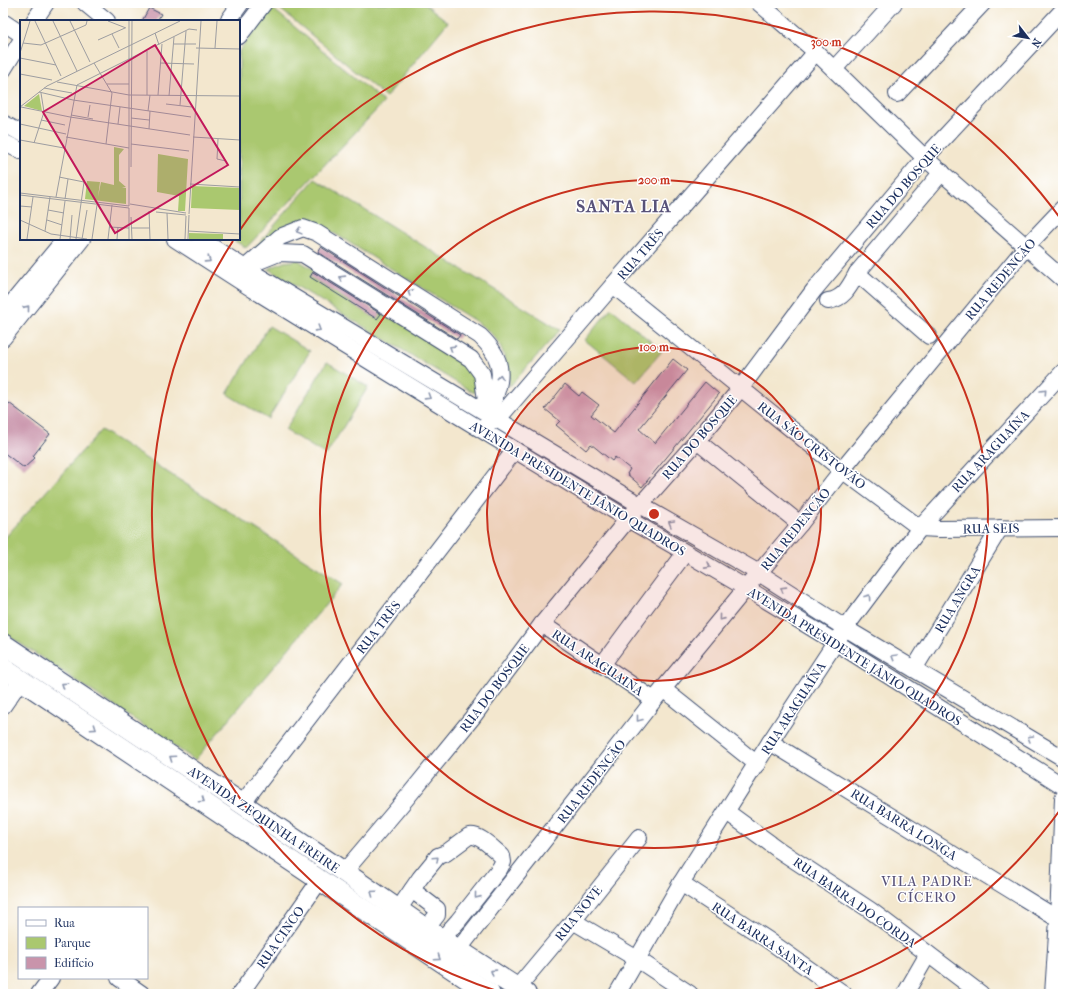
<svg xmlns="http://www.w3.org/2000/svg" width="1066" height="997" viewBox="0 0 1066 997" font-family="'IM FELL French Canon',serif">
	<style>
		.green { fill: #aac86f; stroke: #627c66 }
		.building { fill: #c994ab }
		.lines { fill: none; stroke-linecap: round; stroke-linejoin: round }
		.minor-casing { stroke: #3b4b6f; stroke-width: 18 }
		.major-casing { stroke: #3b4b6f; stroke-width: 22 }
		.minor { stroke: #fff; stroke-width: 16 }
		.major { stroke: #fff; stroke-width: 20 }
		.oneway { stroke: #8d97ae }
		.ring { fill: none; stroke: #c8321e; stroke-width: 2 }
		.labels { text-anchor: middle; stroke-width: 3; stroke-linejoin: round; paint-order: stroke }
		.street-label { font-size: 13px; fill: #1b2f5e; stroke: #fff }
		.neighbourhood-label { font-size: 14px; letter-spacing: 1px; fill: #585279; stroke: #fff }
		.district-label { font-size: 17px; font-weight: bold; letter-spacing: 1px; fill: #585279; stroke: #fff }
		.inset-road { fill: none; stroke: #9d9da1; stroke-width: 1 }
		.view { fill: #c2185b; fill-opacity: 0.15; stroke: #c2185b; stroke-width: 2 }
		.inset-edge { fill: none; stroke: #1b2f5e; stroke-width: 2 }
		.centre { fill: #c8321e; stroke: #fff; stroke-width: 2 }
		.ring-label { font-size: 12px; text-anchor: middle; font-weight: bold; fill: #c8321e; stroke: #fff; stroke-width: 3; stroke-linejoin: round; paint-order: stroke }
	</style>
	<rect width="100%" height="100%" fill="#fff"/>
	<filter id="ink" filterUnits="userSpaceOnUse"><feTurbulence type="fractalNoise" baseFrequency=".025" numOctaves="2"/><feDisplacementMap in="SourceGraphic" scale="8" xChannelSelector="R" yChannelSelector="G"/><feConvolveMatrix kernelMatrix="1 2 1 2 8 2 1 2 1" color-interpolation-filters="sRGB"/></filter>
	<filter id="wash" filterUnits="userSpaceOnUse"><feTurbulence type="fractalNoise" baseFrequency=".012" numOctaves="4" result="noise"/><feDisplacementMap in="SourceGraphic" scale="16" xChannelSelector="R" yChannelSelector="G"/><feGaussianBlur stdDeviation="0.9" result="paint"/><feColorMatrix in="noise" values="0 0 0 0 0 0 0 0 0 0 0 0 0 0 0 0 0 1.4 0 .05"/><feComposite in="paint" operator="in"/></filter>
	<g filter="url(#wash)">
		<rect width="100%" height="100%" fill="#f3e7ce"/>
		<g class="green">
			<path d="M283,3H424L448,22L386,97L279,8Z"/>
			<path d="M272,8L384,102L246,248L232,239H239V51Z"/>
			<path d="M315,179L560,330L510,386C503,350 505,340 472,319L321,225C319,224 316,222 313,221C292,215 267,240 252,251Z"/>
			<path d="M298,260L314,270L310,277L377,319L382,311L471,365L477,384L474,393L268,269L284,262Z"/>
			<path d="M611,308L662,351L636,382L585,340Z"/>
			<path d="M269,326L310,351L268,419L227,394Z"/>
			<path d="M327,362L368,387L326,455L285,430Z"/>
			<path d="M101,430L343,584L195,760L3,632V540Z"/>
		</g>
		<g id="blocks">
			<g class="building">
				<path d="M149,8L161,14L157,21H142Z"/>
				<path d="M321,247L460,335L457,339L318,252Z"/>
				<path d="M313,272L381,314L377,319L310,277Z"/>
				<path d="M673,359L687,370L639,429L655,443L705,382L719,394L642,487L627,474L630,469L615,457L612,461L591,444L586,450L556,425L560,421L545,409L565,384L579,396L582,392L599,405L591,415L614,433Z"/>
				<path d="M9,403L50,434L33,456L35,458L24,468L3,452V412Z"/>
			</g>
		</g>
	</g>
	<g filter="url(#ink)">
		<use href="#blocks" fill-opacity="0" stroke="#3b4b6f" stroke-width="1"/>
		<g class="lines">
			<defs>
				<g id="minor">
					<path d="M85,3L107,21"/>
					<path d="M759,3L816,52L925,158L1063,279"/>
					<path d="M34,21L46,3"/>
					<path d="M228,21L241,3"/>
					<path d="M3,22L21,34"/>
					<path d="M239,36L264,3"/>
					<path d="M834,69L894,3"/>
					<path d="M3,70L21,41"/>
					<path d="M897,94L983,3"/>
					<path d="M3,123L21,133"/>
					<path d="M3,142L21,151"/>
					<path d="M175,239L254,290L472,424L628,519L746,588L835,642L1063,786"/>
					<path d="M200,239L245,268L488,414L640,505L759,573L845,628L1063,758"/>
					<path d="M259,261L279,253L303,254L471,359L482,374L488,412"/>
					<path d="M245,268L280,237L303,228L317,233L480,336C484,340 489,345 492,350C507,371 497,393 488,414"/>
					<path d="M857,273L929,336"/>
					<path d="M613,285L842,470L920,528L939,529L1063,528"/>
					<path d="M828,301C844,299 850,286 857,273L942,172"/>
					<path d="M3,314L65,239"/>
					<path d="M3,338L82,239"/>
					<path d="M488,421L497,420L613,285L816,52"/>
					<path d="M697,441L800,524"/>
					<path d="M542,624L654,700"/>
					<path d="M602,665L685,553"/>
					<path d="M914,669L1000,528"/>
					<path d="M663,689L757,764"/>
					<path d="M3,706L21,680"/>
					<path d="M770,742L1058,919"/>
					<path d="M242,804L515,450"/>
					<path d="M727,812L779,850L870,910L981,994"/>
					<path d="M344,872L405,800L472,718L542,624L628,519L697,441L740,389L814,290L925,158L1063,10"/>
					<path d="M681,883L768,940L844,994"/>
					<path d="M412,890L437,909V915L426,929"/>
					<path d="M398,910L420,878L438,856L446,853L469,836C480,834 493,849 502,856L503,862L500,868L458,921L442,939"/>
					<path d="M573,921L637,959L690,994"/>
					<path d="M458,950L654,700L746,588L800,524L842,470L1026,247L1063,208"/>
					<path d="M119,978L142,994"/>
					<path d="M517,988L573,921L639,838"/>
					<path d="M39,994L51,978"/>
					<path d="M240,994L320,880"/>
					<path d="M617,994L681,883L770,742L845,628L920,528L1063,372"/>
					<path d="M905,994L928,954"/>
					<path d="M1053,994L1058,919L1063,798"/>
				</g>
				<g id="major">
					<path d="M3,644L344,872L426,929L526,994"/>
					<path d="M3,668L490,994"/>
				</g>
			</defs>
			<use href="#minor" class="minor-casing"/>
			<use href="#major" class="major-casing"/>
			<use href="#minor" class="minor"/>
			<use href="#major" class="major"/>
		</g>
		<defs><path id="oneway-chevron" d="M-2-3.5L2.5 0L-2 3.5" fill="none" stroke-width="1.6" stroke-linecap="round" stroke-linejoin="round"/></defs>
		<g class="oneway">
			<use href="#oneway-chevron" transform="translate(299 231) rotate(165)"/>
			<use href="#oneway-chevron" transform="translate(208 260) rotate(33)"/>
			<use href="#oneway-chevron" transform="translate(342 278) rotate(-148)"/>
			<use href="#oneway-chevron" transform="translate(410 292) rotate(-148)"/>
			<use href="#oneway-chevron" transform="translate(27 308) rotate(-51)"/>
			<use href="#oneway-chevron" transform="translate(318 329) rotate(32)"/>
			<use href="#oneway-chevron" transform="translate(452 348) rotate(-148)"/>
			<use href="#oneway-chevron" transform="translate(500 377) rotate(-84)"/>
			<use href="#oneway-chevron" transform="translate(1044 392) rotate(-47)"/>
			<use href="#oneway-chevron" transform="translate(428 397) rotate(32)"/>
			<use href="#oneway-chevron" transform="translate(671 523) rotate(-150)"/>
			<use href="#oneway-chevron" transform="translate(708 566) rotate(29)"/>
			<use href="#oneway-chevron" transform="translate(783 589) rotate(-148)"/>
			<use href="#oneway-chevron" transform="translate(868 597) rotate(-54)"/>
			<use href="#oneway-chevron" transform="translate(721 618) rotate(129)"/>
			<use href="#oneway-chevron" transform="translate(894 657) rotate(-149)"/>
			<use href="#oneway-chevron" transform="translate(64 685) rotate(-146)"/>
			<use href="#oneway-chevron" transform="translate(639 719) rotate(128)"/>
			<use href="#oneway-chevron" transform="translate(94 728) rotate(34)"/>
			<use href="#oneway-chevron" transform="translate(1030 738) rotate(-149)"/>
			<use href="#oneway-chevron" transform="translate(172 758) rotate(-146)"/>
			<use href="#oneway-chevron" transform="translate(202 800) rotate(34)"/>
			<use href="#oneway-chevron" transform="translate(550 832) rotate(128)"/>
			<use href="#oneway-chevron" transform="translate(436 859) rotate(-43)"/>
			<use href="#oneway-chevron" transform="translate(373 893) rotate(-145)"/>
			<use href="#oneway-chevron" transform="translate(477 896) rotate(129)"/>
			<use href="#oneway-chevron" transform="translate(438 958) rotate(34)"/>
			<use href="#oneway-chevron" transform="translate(493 972) rotate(-147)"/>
		</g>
	</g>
	<circle cx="654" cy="514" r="167" fill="#c8321e" fill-opacity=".12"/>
	<g class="ring">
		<circle cx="654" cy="514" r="167"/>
		<circle cx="654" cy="514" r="334"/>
		<path d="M1063 806A502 502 0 0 1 805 993M503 993A502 502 0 0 1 233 241M240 230A502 502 0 0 1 1063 222"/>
	</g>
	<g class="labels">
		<g class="street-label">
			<text transform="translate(903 186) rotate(-49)" y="5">RUA DO BOSQUE</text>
			<text transform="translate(640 254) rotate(-49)" y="5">RUA TRÊS</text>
			<text transform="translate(1000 279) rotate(-50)" y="5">RUA REDENCÃO</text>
			<text transform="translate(699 437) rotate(-49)" y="5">RUA DO BOSQUE</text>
			<text transform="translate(812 445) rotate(38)" y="5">RUA SÃO CRISTOVÃO</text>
			<text transform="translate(990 451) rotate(-47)" y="5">RUA ARAGUAÍNA</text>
			<text transform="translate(578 488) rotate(31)" y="5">AVENIDA PRESIDENTE JÂNIO QUADROS</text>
			<text transform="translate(991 528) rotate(-1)" y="5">RUA SEIS</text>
			<text transform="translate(795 529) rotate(-51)" y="5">RUA REDENCÃO</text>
			<text transform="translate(957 599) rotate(-59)" y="5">RUA ANGRA</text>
			<text transform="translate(378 627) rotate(-52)" y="5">RUA TRÊS</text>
			<text transform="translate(855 656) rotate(32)" y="5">AVENIDA PRESIDENTE JÂNIO QUADROS</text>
			<text transform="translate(598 662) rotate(34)" y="5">RUA ARAGUAINA</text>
			<text transform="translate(494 688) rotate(-53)" y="5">RUA DO BOSQUE</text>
			<text transform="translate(793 708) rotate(-57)" y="5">RUA ARAGUAÍNA</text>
			<text transform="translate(591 781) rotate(-52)" y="5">RUA REDENCÃO</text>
			<text transform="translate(264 819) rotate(34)" y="5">AVENIDA ZEQUINHA FREIRE</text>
			<text transform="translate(904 824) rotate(32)" y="5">RUA BARRA LONGA</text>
			<text transform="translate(855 902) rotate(35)" y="5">RUA BARRA DO CORDA</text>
			<text transform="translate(578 913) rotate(-51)" y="5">RUA NOVE</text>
			<text transform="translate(280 937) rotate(-55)" y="5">RUA CINCO</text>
			<text transform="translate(763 938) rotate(34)" y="5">RUA BARRA SANTA</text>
		</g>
		<g class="neighbourhood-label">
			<text x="927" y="886">VILA PADRE<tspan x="927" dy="16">CÍCERO</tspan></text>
		</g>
		<g class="district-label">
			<text x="624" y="212">SANTA LIA</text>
		</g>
	</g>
	<g transform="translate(20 20)">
		<rect width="220" height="220" fill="#f3e7ce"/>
		<path d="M19,74L22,91L4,86ZM94,127L104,129L99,135V161L106,167H102L106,168V184L65,179L67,161L80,162L78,177L81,162L94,165ZM138,134L168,139L165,191H158L159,176L137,172ZM172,166L220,168V190L171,188ZM169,213L203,214V219H169Z" fill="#aac86f"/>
		<path class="inset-road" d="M15,1L41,56M33,1L57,51M50,1L70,42M88,1L106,8M135,13L139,25M92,14L99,28M78,20L105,8M3,23L21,25L66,5L67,1M154,24H176M176,28L220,29M195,28L197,1M0,33L10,1M0,38L36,45M74,43L92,73L86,124M140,43L174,44M0,54L32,60M37,62L109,75L220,76M87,64H109M24,68L52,73M19,72L53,80L171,97M127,75V31M138,75L142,24M149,76L154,17M146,84L172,87M160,85L166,11M0,87L27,66L160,1M1,87L50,97L170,115M128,91L130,75M51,95L73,99M68,97L70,85M111,98L129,100M21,100L45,105M0,104L46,114M98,104L100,87M129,109L130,91M46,117L109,128M173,117L220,120M198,119L197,139L206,141M0,120L44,128M14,123L24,92L21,73M111,124L169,131M111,147L112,1M39,157L64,162L56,219M170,164L220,167M0,173L109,186V1M0,175L109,188V219M36,177L57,65L169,9L177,10M45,179L48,159M110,184L166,193M0,186L12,187M28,190L44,193M129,191L130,219M136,192L166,195M147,193L148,219M169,194L181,1M111,197L112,219M0,200L31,214L67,219M27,200L42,205M89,207L109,208M111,208H130M25,211L30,177M168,211L220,214M7,219L13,177M40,219L45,181M50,219L52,195M62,219L67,190M72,219L77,185M88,219L92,185M97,219L98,207M165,219L166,196M168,219L169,195"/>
		<path class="view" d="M135,25L208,145L95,213L23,92Z"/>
		<rect width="220" height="220" class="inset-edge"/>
	</g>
	<circle cx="654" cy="514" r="6" class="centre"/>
	<g class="ring-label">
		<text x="826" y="46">300 m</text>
		<text x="654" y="184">200 m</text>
		<text x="654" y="351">100 m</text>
	</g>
	<rect width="1066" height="997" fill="none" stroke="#fff" stroke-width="16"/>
	<rect x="18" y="907" width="130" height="72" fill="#ffffff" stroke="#a4acbf"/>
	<rect x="26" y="920" width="20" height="6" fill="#ffffff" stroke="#a4acbf"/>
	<text x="54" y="927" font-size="12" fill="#1b2f5e">Rua</text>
	<rect x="26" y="937" width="20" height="12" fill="#aac86f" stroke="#a4acbf"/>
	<text x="54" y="947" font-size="12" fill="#1b2f5e">Parque</text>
	<rect x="26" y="957" width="20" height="12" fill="#c994ab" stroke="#a4acbf"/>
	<text x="54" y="967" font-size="12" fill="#1b2f5e">Edifício</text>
	<g transform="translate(1028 38) rotate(121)" stroke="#ffffff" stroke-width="3" paint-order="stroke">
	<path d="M0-3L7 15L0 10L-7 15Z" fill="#1b2f5e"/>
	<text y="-6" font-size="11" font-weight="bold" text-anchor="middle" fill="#1b2f5e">N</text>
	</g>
</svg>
